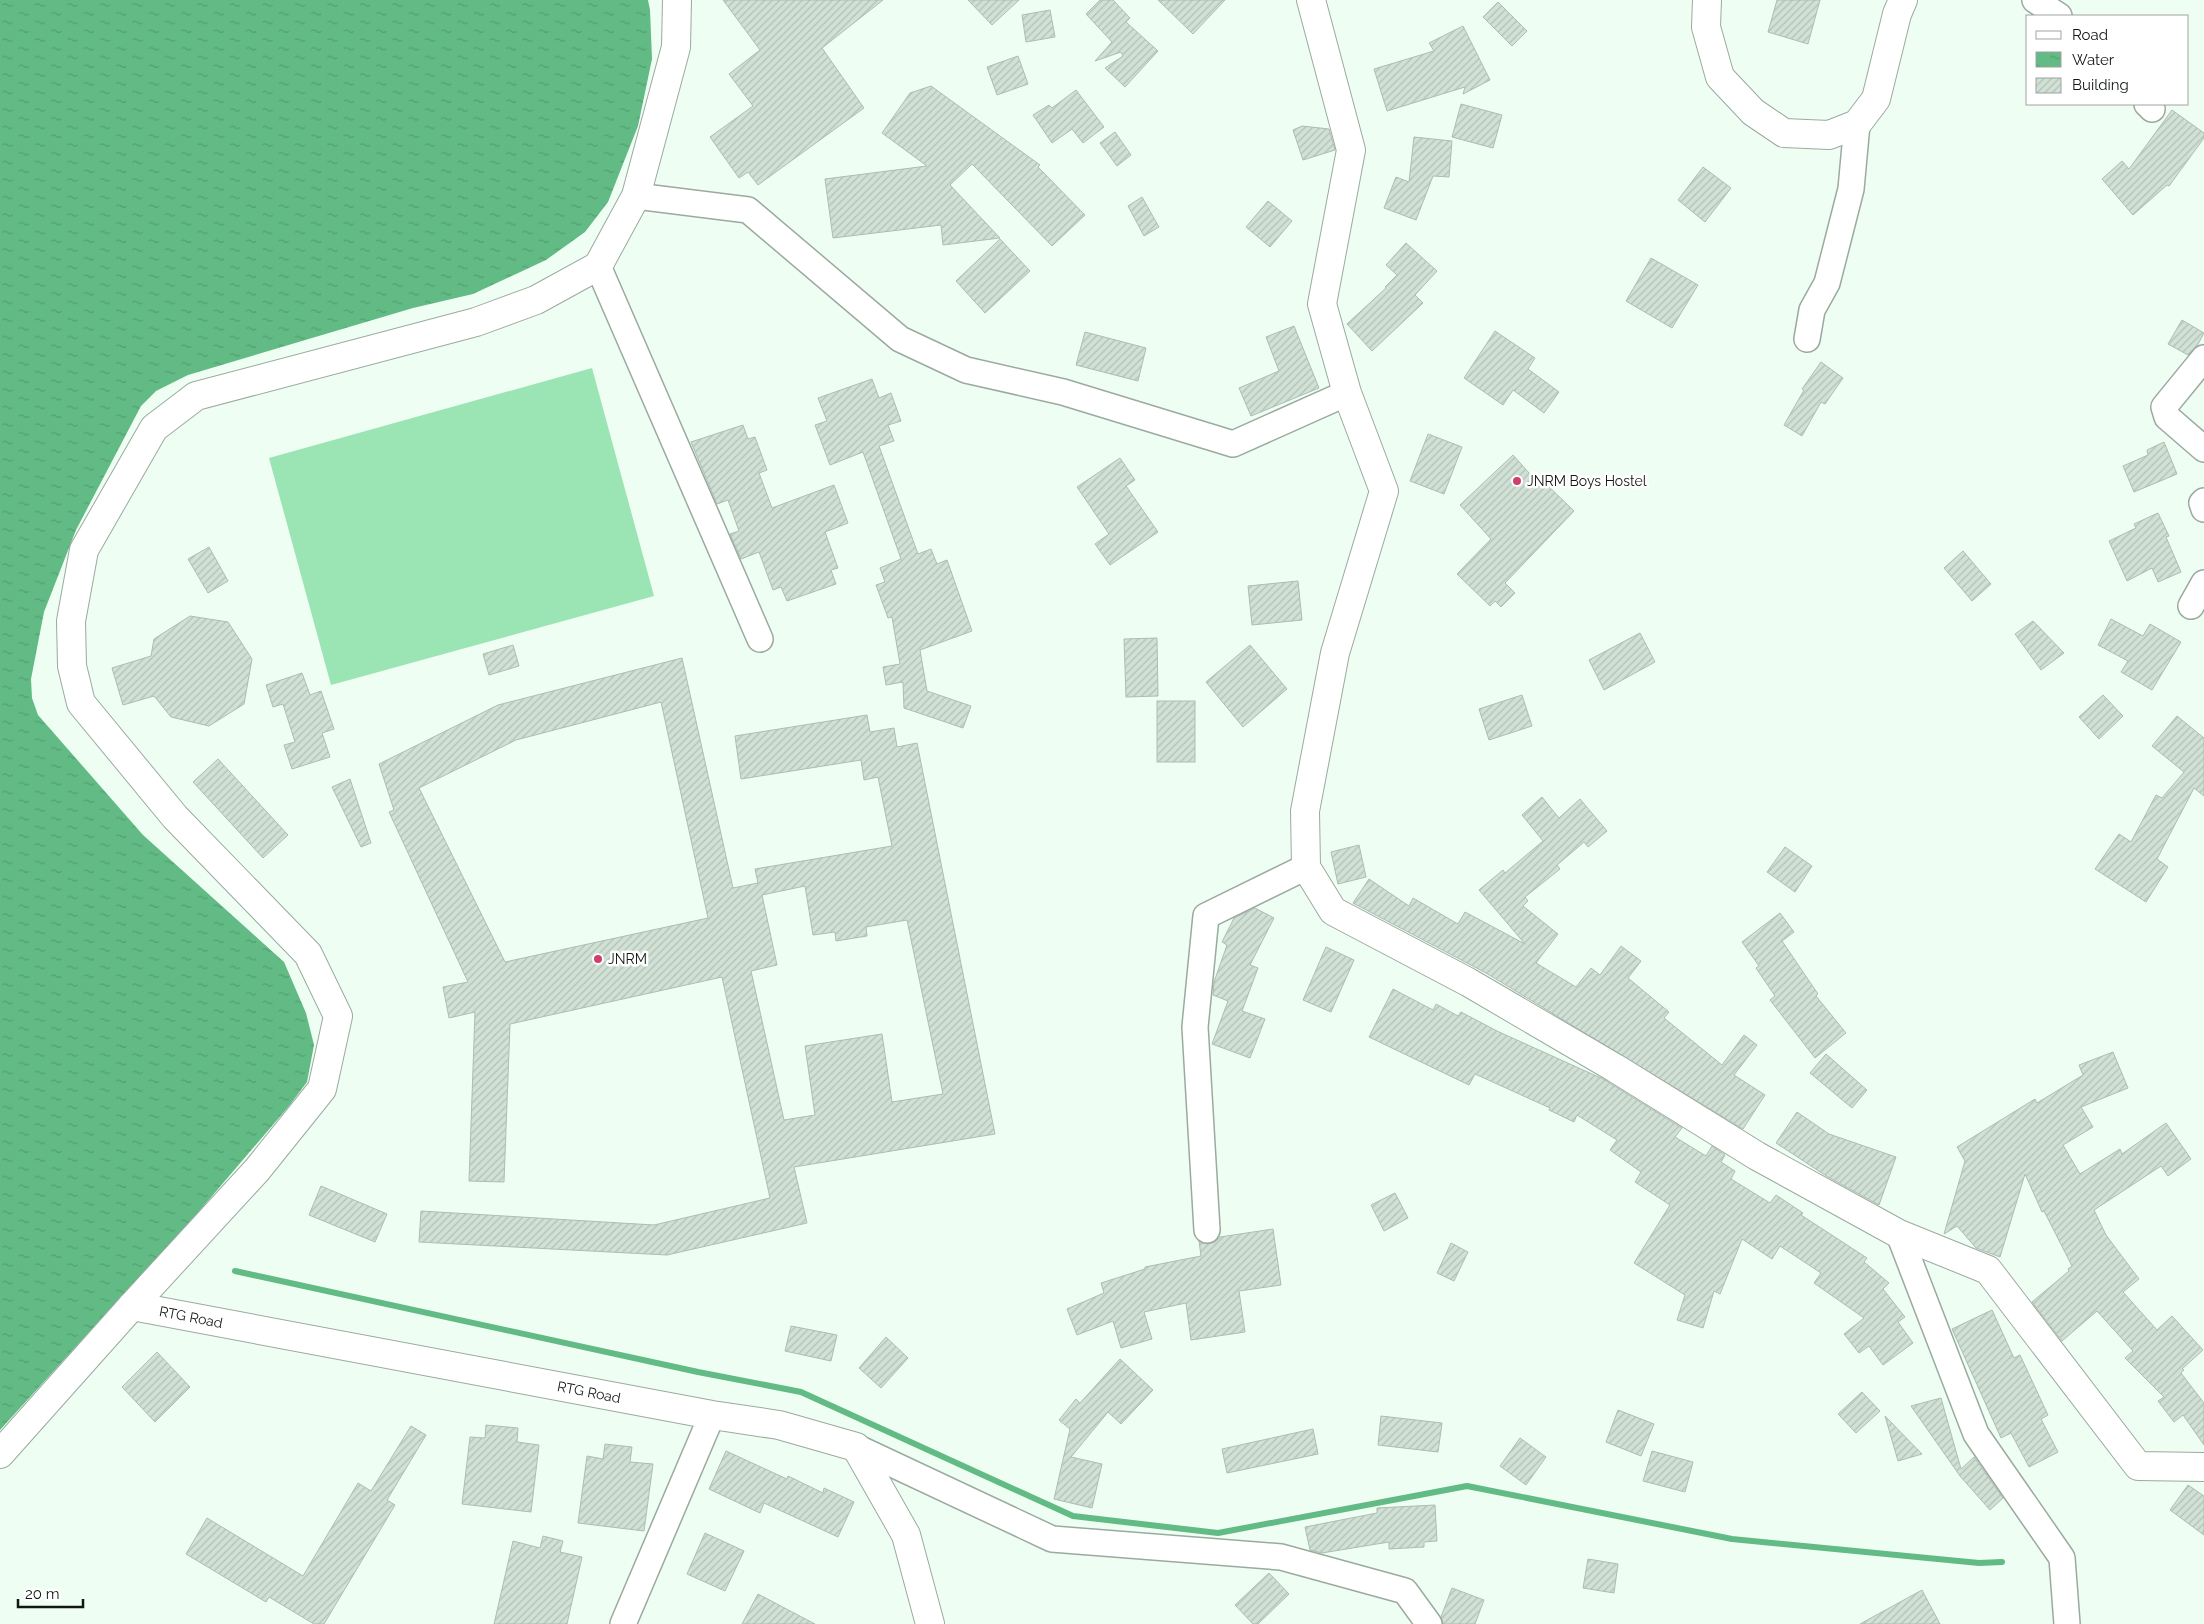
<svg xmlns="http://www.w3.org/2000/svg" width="2204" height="1624" viewBox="0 0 2204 1624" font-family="Raleway,sans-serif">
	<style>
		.pitch { fill: #9be4b4 }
		.water { fill: url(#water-ripples) }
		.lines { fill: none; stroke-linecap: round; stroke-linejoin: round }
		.stream { stroke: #62ba84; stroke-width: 6 }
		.building { fill: url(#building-hatch); stroke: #adbdb2; fill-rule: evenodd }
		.street-casing { stroke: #9baaa0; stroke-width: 28 }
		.secondary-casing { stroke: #9baaa0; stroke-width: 30 }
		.street { stroke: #fff; stroke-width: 25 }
		.secondary { stroke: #fff; stroke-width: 28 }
		.poi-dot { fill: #ce416e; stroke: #fff; stroke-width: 2 }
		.labels { text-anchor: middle; stroke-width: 5; stroke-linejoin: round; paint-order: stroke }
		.poi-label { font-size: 14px; fill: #111713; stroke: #fff; text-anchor: start }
		.street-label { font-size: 14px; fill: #111713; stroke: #fff }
	</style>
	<defs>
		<pattern id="water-ripples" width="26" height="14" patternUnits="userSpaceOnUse" patternTransform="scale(1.25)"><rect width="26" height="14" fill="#62ba84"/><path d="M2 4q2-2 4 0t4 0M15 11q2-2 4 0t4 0" fill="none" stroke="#549f71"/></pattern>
		<pattern id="building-hatch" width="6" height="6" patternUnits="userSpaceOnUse" patternTransform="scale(1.25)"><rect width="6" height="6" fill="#d1e1d5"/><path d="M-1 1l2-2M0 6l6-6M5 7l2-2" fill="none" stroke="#b2c0b6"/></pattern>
	</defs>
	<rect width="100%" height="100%" fill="#eefef2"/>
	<path class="pitch" d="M592,368L654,596L331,685L269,458Z"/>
	<path class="water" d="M0,0H648L650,10L652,59L638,126L608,202L585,232L546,260L473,294L413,308L188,375L156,391L141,406L76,530L44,612L31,679L32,698L38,715L143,835L284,962L306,1013L314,1045L307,1082L289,1106L195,1216L0,1430Z"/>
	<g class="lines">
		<path class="stream" d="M235,1271L698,1372L801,1392L1073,1516L1218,1533L1467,1486L1732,1539L1979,1563L2002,1562"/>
	</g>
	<g class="building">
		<path d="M723,0H883L822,48L864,108L758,185L748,172L739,178L710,137L753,106L729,74L760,50Z"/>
		<path d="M968,0H1019L992,25Z"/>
		<path d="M1100,0H1113L1130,18L1126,22L1158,51L1125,87L1105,68L1123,56L1121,52L1095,61L1112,42L1086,14Z"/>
		<path d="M1158,0H1225L1193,34Z"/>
		<path d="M1777,0H1820L1808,44L1768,32Z"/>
		<path d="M1498,2L1527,31L1512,46L1483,17Z"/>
		<path d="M1050,10L1055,37L1026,42L1022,15Z"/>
		<path d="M1463,26L1490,80L1463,94L1465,87L1387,111L1374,69L1434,51L1429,43Z"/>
		<path d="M1018,56L1028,84L997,95L987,67Z"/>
		<path d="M931,86L1040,165L1038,167L1085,215L1052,246L972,164L950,185L1000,238L943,245L941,225L833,238L825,179L927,166L882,133L910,93Z"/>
		<path d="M1076,90L1104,127L1083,143L1072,129L1052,143L1033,115L1049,105L1052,108Z"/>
		<path d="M1461,104L1502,115L1493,148L1452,137Z"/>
		<path d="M2172,110L2204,133V138L2169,186L2167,185L2133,215L2102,179L2122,161L2129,169Z"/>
		<path d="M1302,126L1329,129L1335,150L1303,160L1293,130Z"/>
		<path d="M1115,132L1131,155L1117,166L1100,143Z"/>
		<path d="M1414,137L1452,141L1449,177L1433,176L1416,220L1384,208L1396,177L1409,182Z"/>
		<path d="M1703,167L1731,188L1705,222L1678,200Z"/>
		<path d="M1142,197L1159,227L1144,236L1128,206Z"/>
		<path d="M1268,201L1292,221L1270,247L1246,227Z"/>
		<path d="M1000,239L1030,271L985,313L956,281Z"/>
		<path d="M1406,243L1437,271L1415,295L1423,303L1372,351L1347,324L1386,288L1385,287L1397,275L1386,265Z"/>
		<path d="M1651,258L1698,285L1672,328L1626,301Z"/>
		<path d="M2182,320L2204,333L2197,346L2188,355L2168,344Z"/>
		<path d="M1294,326L1319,388L1251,416L1239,388L1279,371L1266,337Z"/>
		<path d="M1495,331L1535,358L1528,369L1559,392L1544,413L1513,390L1503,405L1464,378Z"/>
		<path d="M1085,332L1146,348L1138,381L1076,365Z"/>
		<path d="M1821,362L1843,378L1825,404L1821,402L1802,436L1784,425L1804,390L1802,389Z"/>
		<path d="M872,379L879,398L891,393L901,421L888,425L894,441L879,446L918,554L931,549L937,564L947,560L972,631L920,650L927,691L971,706L963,728L904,708L903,682L886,685L883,667L900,664L892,617L888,618L876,585L885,582L880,568L901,559L863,452L830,465L815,425L827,421L818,398Z"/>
		<path d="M743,425L748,439L755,437L767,470L759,473L772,508L834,485L848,523L825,532L838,568L831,570L836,584L787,601L781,587L773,590L759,552L741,559L730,534L739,531L728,500L717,504L691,442Z"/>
		<path d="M1428,434L1462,447L1444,494L1410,481Z"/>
		<path d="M2164,442L2177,474L2134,492L2123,466L2148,455L2147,450Z"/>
		<path d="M1513,455L1538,483L1541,479L1574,511L1505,583L1515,593L1501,607L1495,601L1490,606L1457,574L1491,539L1460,505Z"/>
		<path d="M1120,458L1135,480L1126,486L1158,532L1110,565L1095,544L1109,534L1077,487Z"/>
		<path d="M2158,513L2169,536L2166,537L2181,572L2158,582L2152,568L2127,581L2109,541L2136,528L2134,524Z"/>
		<path d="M209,547L228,581L208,593L188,559Z"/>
		<path d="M1963,551L1991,584L1972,601L1944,568Z"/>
		<path d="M1298,581L1302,620L1252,625L1248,586Z"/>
		<path d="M190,616L228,622L252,659L244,704L209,726L171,717L154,696L123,705L112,668L151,656L154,639Z"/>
		<path d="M2111,619L2143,636L2150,624L2181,642L2152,690L2121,672L2128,661L2098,645Z"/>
		<path d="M2033,621L2064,653L2041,670L2015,634Z"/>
		<path d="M1640,633L1655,662L1604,690L1589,660Z"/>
		<path d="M1157,638L1158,696L1126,697L1124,639Z"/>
		<path d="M513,645L519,666L489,675L483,654Z"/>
		<path d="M1250,645L1287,689L1243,727L1206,682Z"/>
		<path d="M682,658L733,888L758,883L755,869L892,846L878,777L864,780L861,760L741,779L735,736L867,715L870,732L894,728L897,747L917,743L995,1134L794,1167L807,1223L667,1255L419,1242L421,1211L654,1225L770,1198L722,977L510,1024L504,1182L469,1181L475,1012L449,1018L443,987L468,982L389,812L394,810L379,764L498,705ZM661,702L708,918L505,962L419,788L516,740ZM805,886L813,935L835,932L836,941L867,936L866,927L907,920L943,1094L892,1102L882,1034L805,1046L815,1115L784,1120L751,971L777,965L762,895Z"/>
		<path d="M302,673L310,695L321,691L334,729L322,733L330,757L292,769L284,745L295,742L283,704L273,707L266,685Z"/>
		<path d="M1522,695L1532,726L1489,740L1479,709Z"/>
		<path d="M2103,695L2123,716L2099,739L2079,717Z"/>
		<rect x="1157" y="701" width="38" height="61"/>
		<path d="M2177,716L2204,738V796L2194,788L2157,859L2168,867L2146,902L2095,869L2119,834L2131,842L2156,795L2162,798L2184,772L2152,746Z"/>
		<path d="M218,759L288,835L263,858L193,782Z"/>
		<path d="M350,779L371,843L361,847L332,787Z"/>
		<path d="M1542,797L1559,818L1580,799L1607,831L1588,847L1584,842L1557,865L1560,869L1525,897L1528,901L1523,906L1558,934L1536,963L1576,987L1591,968L1600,975L1621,946L1641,961L1628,978L1669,1012L1664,1018L1722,1065L1744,1035L1757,1045L1734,1075L1765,1095L1743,1129L1486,973L1353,903L1369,879L1409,906L1413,898L1458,924L1465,912L1525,944L1479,890L1503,870L1505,873L1543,841L1522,815Z"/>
		<path d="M1359,845L1366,877L1338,884L1331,852Z"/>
		<path d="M1785,847L1812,866L1795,892L1767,872Z"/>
		<path d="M1255,908L1274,918L1250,965L1258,968L1242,1011L1265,1019L1250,1058L1212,1044L1228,1001L1213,995L1214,982L1227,945L1222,942L1234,918Z"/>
		<path d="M1780,913L1794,932L1782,941L1818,994L1816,996L1846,1033L1815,1058L1770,1000L1775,996L1756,968L1759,966L1742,942Z"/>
		<path d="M1326,947L1354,960L1331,1012L1303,1000Z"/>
		<path d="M1393,989L1433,1010L1436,1004L1458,1016L1461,1012L1497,1031L1603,1079L1682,1128L1675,1137L1706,1156L1712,1146L1725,1155L1721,1162L1735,1171L1731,1179L1770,1203L1776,1195L1803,1213L1801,1215L1867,1258L1864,1262L1889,1283L1883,1289L1905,1317L1898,1322L1913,1343L1883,1365L1869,1346L1859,1353L1844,1334L1864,1318L1814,1283L1821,1273L1780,1246L1772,1259L1742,1239L1720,1294L1714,1291L1703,1328L1677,1320L1685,1295L1634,1263L1670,1205L1635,1182L1641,1172L1610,1150L1617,1140L1577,1115L1574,1122L1549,1110L1550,1108L1475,1074L1469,1085L1369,1037Z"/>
		<path d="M2113,1052L2128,1088L2081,1107L2093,1127L2063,1145L2080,1174L2120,1149L2122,1154L2166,1123L2191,1159L2168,1176L2161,1166L2094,1210L2106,1235L2139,1279L2123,1292L2157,1330L2172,1316L2203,1350L2182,1369L2184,1370L2181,1373L2204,1403V1445L2183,1415L2174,1422L2158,1401L2164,1397L2125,1358L2133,1351L2097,1311L2062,1341L2032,1302L2069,1271L2068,1269L2072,1266L2044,1211L2042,1212L2025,1174L2000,1257L1976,1248L1957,1226L1944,1234L1965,1161L1957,1147L2035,1099L2037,1103L2083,1075L2079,1065Z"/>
		<path d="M1826,1054L1867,1090L1852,1108L1810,1073Z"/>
		<path d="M1797,1112L1829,1134L1896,1157L1879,1205L1828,1177L1776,1143Z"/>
		<path d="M321,1186L387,1214L375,1242L309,1215Z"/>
		<path d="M1395,1193L1408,1218L1384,1231L1371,1205Z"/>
		<path d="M1273,1229L1281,1285L1239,1291L1245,1332L1191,1340L1186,1303L1144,1312L1152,1339L1121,1348L1113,1321L1077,1335L1067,1309L1104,1293L1101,1283L1145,1269V1267L1201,1256L1199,1241L1208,1244L1215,1242L1220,1237Z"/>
		<path d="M1451,1243L1468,1252L1454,1281L1437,1273Z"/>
		<path d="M1992,1310L2014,1358L2020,1355L2048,1415L2041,1419L2058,1452L2029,1467L2011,1433L2001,1438L1952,1329Z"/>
		<path d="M791,1326L837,1335L831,1361L785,1351Z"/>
		<path d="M886,1337L908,1358L881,1388L859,1368Z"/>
		<path d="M157,1352L190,1387L155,1422L122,1387Z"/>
		<path d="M1120,1359L1153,1390L1121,1424L1108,1412L1071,1457L1102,1464L1092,1508L1054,1499L1070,1429L1059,1420L1076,1399L1080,1403Z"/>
		<path d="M1862,1392L1880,1411L1856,1433L1838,1414Z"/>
		<path d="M1941,1398L1961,1469L1974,1457L2003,1498L1990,1510L1960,1476L1911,1406Z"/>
		<path d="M1618,1410L1654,1424L1641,1456L1606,1442Z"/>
		<path d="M1381,1416L1442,1423L1438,1452L1378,1445Z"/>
		<path d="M1885,1416L1922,1454L1898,1461Z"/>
		<path d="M486,1425L518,1428L517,1442L539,1445L531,1512L462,1504L470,1437L485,1438Z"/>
		<path d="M411,1426L426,1435L387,1500L395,1505L324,1624H314L269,1597L266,1602L186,1554L207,1518L303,1576L358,1483L371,1491Z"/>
		<path d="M1313,1429L1318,1454L1227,1473L1222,1449Z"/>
		<path d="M1520,1438L1546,1457L1526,1485L1500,1466Z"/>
		<path d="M605,1444L632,1447L630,1462L653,1464L644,1531L578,1523L587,1456L603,1459Z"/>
		<path d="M726,1451L787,1479L788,1476L823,1493L824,1488L854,1502L838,1537L764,1503L760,1513L709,1489Z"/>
		<path d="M1652,1451L1693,1462L1685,1492L1643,1481Z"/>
		<path d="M2188,1485L2204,1496V1535L2170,1510Z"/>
		<path d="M1435,1505L1437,1541L1424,1542V1547L1389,1549V1542L1322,1553L1310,1550L1305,1527L1377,1513V1508Z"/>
		<path d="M705,1533L744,1551L725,1591L687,1574Z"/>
		<path d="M543,1536L563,1541L560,1552L582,1557L567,1624H494L513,1541L540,1548Z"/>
		<path d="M1588,1559L1618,1564L1614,1593L1583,1588Z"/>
		<path d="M1269,1573L1289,1594L1258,1624H1253L1235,1605Z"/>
		<path d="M1452,1588L1484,1600L1475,1624H1443L1441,1617Z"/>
		<path d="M1922,1590L1940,1624H1860Z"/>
		<path d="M758,1594L815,1624H742Z"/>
	</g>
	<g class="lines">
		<defs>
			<g id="street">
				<path d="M2035,0L2059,16"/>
				<path d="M2147,104L2152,109"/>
				<path d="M636,196L748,210L900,339L966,370L1063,392L1233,444L1347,393"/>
				<path d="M598,266L760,639"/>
				<path d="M1807,339L1812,310L1827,283L1851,189L1857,124"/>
				<path d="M2204,358L2164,407L2167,417L2204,449"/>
				<path d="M2204,501L2202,503L2204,509"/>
				<path d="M2191,606L2204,583"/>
				<path d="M1207,1230L1195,1027L1206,916L1306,867"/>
				<path d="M1899,1234L1976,1434L2062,1558L2067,1624"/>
				<path d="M856,1447L1052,1539L1281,1557L1405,1591L1429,1624"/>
				<path d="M623,1624L712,1415"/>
			</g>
			<g id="secondary">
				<path d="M1311,0L1351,150L1322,304L1347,393L1384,491L1335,653L1305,811L1306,867L1333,911L1468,982L1615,1068L1757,1156L1899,1234L1988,1270L2138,1466L2204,1467"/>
				<path d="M1707,0L1706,27L1720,77L1753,112L1784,133L1829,135L1857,124L1876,99L1897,14L1903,0"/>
				<path d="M132,1306L712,1415L779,1425L856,1447L906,1535L930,1624"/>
				<path d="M0,1454L132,1306L257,1170L322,1089L338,1016L308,954L175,817L81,703L72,666L71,621L84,550L154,428L196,396L476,322L536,300L598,266L636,196L676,47L677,0"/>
			</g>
		</defs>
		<use href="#street" class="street-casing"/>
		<use href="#secondary" class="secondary-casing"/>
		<use href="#street" class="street"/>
		<use href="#secondary" class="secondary"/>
	</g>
	<g class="poi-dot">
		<circle cx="1517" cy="481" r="5"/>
		<circle cx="598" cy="959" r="5"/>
	</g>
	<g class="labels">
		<g class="poi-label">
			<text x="1527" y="486">JNRM Boys Hostel</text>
			<text x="608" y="964">JNRM</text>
		</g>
		<g class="street-label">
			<text transform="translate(191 1317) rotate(11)" y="5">RTG Road</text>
			<text transform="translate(589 1392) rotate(11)" y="5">RTG Road</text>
		</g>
	</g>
	<rect x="2026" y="15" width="162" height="90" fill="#ffffff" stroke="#a0a2a1"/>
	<rect x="2036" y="31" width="25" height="8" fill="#ffffff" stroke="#a0a2a1"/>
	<text x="2072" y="40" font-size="15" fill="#111713">Road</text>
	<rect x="2036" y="52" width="25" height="15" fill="url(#water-ripples)" stroke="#a0a2a1"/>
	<text x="2072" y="65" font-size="15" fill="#111713">Water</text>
	<rect x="2036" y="78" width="25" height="15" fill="url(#building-hatch)" stroke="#a0a2a1"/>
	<text x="2072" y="90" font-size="15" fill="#111713">Building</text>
	<path d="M18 1599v8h65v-8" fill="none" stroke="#111713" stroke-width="2.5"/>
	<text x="25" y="1599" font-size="15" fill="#111713" stroke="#ffffff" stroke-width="4" paint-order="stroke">20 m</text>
</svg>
